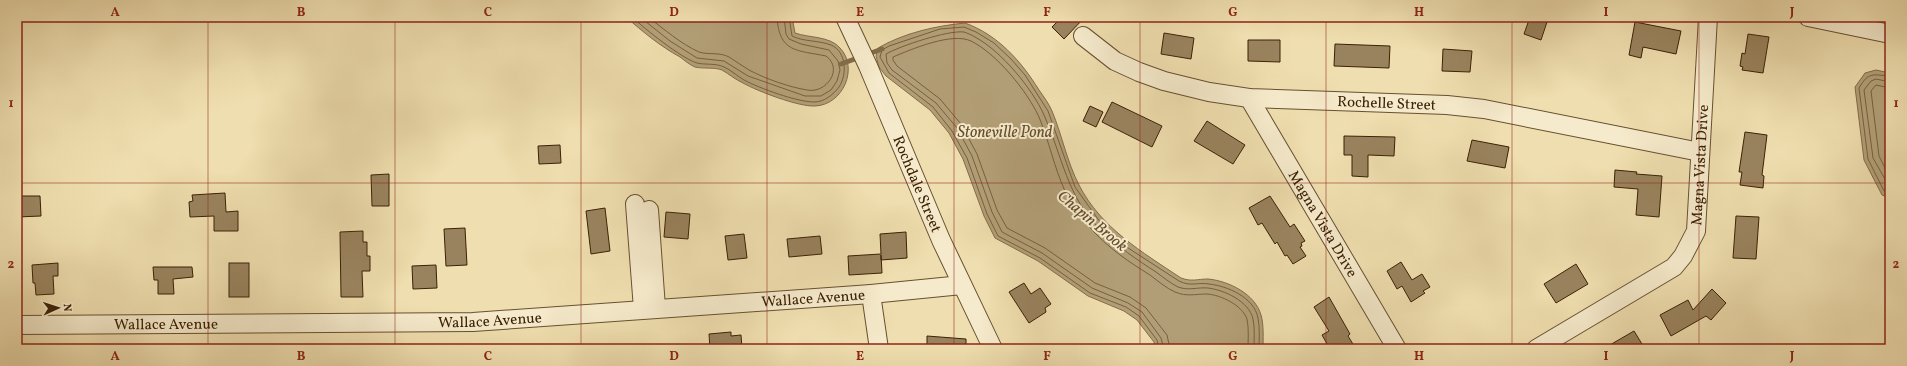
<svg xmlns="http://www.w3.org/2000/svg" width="1907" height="366" viewBox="0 0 1907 366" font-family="Vollkorn,serif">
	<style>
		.water { fill: #b29e76; stroke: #826c49 }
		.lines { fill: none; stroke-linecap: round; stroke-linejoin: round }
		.shore { stroke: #76603e; stroke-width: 1 }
		.stream { stroke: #826c49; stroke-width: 5 }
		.building { fill: #99835e; stroke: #3b2106 }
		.minor-casing { stroke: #685030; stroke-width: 20 }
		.minor { stroke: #f5eacb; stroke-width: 18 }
		.grid { fill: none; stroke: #8f2418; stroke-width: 1; stroke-opacity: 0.55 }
		.labels { text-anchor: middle; stroke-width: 4; stroke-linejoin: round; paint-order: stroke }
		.street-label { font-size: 15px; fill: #3b2106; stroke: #f5eacb }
		.water-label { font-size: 16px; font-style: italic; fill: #654d2d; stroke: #f5eacb }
		.neatline { fill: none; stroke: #8f2418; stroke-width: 1.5 }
		.grid-label { font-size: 13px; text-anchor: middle; font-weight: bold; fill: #8f2418 }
	</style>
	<rect width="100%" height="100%" fill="#efdeaf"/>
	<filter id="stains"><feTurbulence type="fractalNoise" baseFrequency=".005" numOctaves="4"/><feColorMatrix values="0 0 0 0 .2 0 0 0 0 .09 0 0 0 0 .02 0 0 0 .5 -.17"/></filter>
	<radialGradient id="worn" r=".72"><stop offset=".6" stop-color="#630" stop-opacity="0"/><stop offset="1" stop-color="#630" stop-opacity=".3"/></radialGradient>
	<g class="water">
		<path d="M626,17H792L795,33C809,38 830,36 840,48C859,68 843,105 815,106C799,107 757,91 743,83C736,80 729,74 722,70C714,67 704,69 695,67C690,65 684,60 680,57C660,46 643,32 626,17Z"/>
		<path d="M965,23C998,35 1021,61 1039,90C1044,97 1049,104 1052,111C1062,135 1067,162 1079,185C1101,228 1142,252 1181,278C1192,282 1197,279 1208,279C1229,281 1255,294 1261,315C1264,325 1263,339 1263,349H1156L1154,342L1137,320L1124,311L1088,296L1038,261L995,238L984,216L963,159L949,133L930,110L886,76L879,67L876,56L878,48C904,33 935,26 965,23Z"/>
		<path d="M1876,70L1890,73V198L1882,195L1864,160L1855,87L1865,73Z"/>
	</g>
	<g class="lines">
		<g class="shore">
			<path d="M632,17C645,29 681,58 697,63C705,65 716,63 724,67C731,70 737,76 744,80C759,88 797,102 814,102C824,102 833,95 839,87C847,75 847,52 831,45C818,40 804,42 792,36L789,17"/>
			<path d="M640,17L670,41L697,58L724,61L748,76L805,96H821L831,90L837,81L840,70L838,61L829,50L801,44L789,39L786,34L784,17"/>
			<path d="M648,17C664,29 681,44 699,52C708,55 720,52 729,57C736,61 742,66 749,70C766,79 789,87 807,90C826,94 844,69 826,56C797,50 779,53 777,17"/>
			<path d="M1890,76C1873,75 1869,71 1859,88L1868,159L1884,191L1890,194"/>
			<path d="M1890,82L1876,79L1871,81L1864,90L1873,158L1890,188"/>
			<path d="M1890,88L1876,85L1871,91L1879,156L1890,178"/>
			<path d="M1159,349L1157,340L1139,316L1126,307L1090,293L1040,258L998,236L987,214L967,158L952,131L933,107L889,73L880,57L882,50L889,46L940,29L964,27L976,32L994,43L1011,59L1025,75L1048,111L1075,187L1100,222L1122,244L1179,281C1191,287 1197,282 1209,284C1227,286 1254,297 1258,318C1260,328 1259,339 1259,349"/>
			<path d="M1164,349L1161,338L1142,312L1128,303L1092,288L1042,253L1002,232L992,212L972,156L957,128L936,103L892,70L887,63L886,54C900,46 948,30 964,32C967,33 972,35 975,37C1001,51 1032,88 1044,115C1062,155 1067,198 1101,230C1118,247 1136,259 1156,272C1163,277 1170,283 1178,287C1189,291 1197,287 1208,288C1224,290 1249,301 1253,319C1255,328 1254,339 1254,349"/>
			<path d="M1170,349L1167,335L1146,308L1130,297L1095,283L1045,248L1007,228L997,210L977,154L961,124L940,99L897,66L893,60V57C912,49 952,32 971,41C997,54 1027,91 1039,117C1049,141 1054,167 1065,191C1071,203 1084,221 1093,231C1110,249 1129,262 1150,275C1158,281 1166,288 1175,292C1187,297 1195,294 1207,294C1221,295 1242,305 1247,319C1249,328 1248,340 1248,349"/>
		</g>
		<path class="stream" d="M841,64L882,49"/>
	</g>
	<g class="building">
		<path d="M1062,17H1085L1064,39L1052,27Z"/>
		<path d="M1530,17L1547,22L1541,40L1524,34Z"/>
		<path d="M1635,22L1681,31L1676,54L1643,47L1641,58L1629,55Z"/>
		<path d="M1164,33L1194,38L1191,59L1161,54Z"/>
		<path d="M1748,34L1769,37L1763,73L1742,70L1743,67L1740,66L1742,53L1745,54Z"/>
		<path d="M1248,40H1280V62L1248,61Z"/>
		<path d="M1335,44L1390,46L1389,68L1334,66Z"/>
		<path d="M1443,49L1472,51L1470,72L1442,71Z"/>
		<path d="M1112,102L1162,126L1152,147L1102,122Z"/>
		<path d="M1090,106L1103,112L1096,127L1083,121Z"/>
		<path d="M1207,121L1245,145L1233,164L1194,141Z"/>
		<path d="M1745,132L1767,135L1762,175L1764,176L1763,188L1740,185L1742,172H1739Z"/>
		<path d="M1344,136L1395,137L1394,156L1368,155V177L1352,176V155H1344Z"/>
		<path d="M1472,140L1509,147L1505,168L1467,161Z"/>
		<path d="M560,145L561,163L539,164L538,146Z"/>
		<path d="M1615,170L1637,172L1636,174L1662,176L1659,217L1636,215L1638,189L1614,187Z"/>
		<path d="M389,174V206H372L371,175Z"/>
		<path d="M225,193L226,212L238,211V231H214V216L190,217L189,202L193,201L192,195Z"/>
		<path d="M17,196H40L41,216L17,217Z"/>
		<path d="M1270,196L1290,227L1294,224L1305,241L1301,243L1302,246L1300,247L1306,256L1293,264L1287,255L1285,256L1277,242L1275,244L1262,223L1258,225L1249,208Z"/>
		<path d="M605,208L610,251L591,254L586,211Z"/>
		<path d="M666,212L690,214L688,239L664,237Z"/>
		<path d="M1736,216L1759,217L1756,259L1733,258Z"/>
		<path d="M465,228L467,265L446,266L444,229Z"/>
		<path d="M363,231V242H367V256H370V271H362L363,297H341L340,232Z"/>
		<path d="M906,232L907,258L881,260V255L882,273L849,275L848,256L881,254L880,234Z"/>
		<path d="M744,234L747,258L728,260L725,236Z"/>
		<path d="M820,236L822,254L789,257L787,239Z"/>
		<path d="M1401,262L1412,280L1422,274L1430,287L1423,291L1425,293L1411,302L1402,286L1397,289L1387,271Z"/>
		<path d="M58,263V276H53L54,294L36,295L35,283H33L32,265Z"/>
		<rect x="229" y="263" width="20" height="34"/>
		<path d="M1576,264L1588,284L1556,303L1544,284Z"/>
		<path d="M436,265L437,288L413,289L412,266Z"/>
		<path d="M153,267H192L193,277L173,279L174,294H158V280H154Z"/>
		<path d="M1024,283L1031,294L1040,288L1051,304L1045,308L1046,312L1029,323L1009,292Z"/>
		<path d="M1712,289L1726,303L1711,320L1706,316L1671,336L1660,315L1688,300L1693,310Z"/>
		<path d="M1329,297L1350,334L1348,336L1356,349H1330L1322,335L1329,331L1314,307Z"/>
		<path d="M1634,331L1645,349H1603Z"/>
		<path d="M731,332V336L741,335L742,348L710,349L709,334Z"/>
		<path d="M927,336L966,339V349H927Z"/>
	</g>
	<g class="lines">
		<defs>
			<g id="minor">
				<path id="s1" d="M845,17L868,66L941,240L993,349"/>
				<path d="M1808,17L1890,34"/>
				<path id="s2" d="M1083,36L1115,61L1139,72L1164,81L1209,92L1249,98L1447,105L1484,109L1700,152"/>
				<path id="s3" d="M1249,98L1397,349"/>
				<path d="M635,204L643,309"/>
				<path d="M649,210L656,308"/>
				<path d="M871,294L879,349"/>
				<path id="s4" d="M17,325L473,322L871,294L962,285"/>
				<path id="s5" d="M1536,349L1674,267L1683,256L1696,231L1708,17"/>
			</g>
		</defs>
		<use href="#minor" class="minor-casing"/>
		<use href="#minor" class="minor"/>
	</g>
	<path class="grid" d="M208,17V349M395,17V349M581,17V349M767,17V349M954,17V349M1140,17V349M1326,17V349M1512,17V349M1699,17V349M17,183H1890"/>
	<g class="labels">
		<g class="street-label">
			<text dy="5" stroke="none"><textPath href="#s2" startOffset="318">Rochelle Street</textPath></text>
			<text dy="5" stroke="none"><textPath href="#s5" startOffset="269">Magna Vista Drive</textPath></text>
			<text dy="5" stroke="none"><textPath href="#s1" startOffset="182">Rochdale Street</textPath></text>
			<text dy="5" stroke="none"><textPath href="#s3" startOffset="146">Magna Vista Drive</textPath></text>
			<text dy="5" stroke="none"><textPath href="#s4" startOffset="797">Wallace Avenue</textPath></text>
			<text dy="5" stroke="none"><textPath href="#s4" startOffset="473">Wallace Avenue</textPath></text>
			<text dy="5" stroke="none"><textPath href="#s4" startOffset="149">Wallace Avenue</textPath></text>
		</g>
		<g class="water-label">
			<text x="1005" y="137">Stoneville Pond</text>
			<text transform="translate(1093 220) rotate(40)" y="6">Chapin Brook</text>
		</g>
	</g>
	<rect width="1907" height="366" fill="none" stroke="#efdeaf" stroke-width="44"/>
	<g transform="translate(58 308) rotate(87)" stroke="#f5eacb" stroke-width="3" paint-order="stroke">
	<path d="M0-3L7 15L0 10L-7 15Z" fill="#3b2106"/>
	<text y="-6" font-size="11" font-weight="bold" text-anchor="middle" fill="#3b2106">N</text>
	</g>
	<rect x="22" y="22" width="1863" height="322" class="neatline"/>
	<g class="grid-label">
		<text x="115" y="16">A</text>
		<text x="301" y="16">B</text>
		<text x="488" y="16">C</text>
		<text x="674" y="16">D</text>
		<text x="860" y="16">E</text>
		<text x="1047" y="16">F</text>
		<text x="1233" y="16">G</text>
		<text x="1419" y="16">H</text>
		<text x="1606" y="16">I</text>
		<text x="1792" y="16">J</text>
		<text x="11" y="107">1</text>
		<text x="1896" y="107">1</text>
		<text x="11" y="268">2</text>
		<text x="1896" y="268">2</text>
		<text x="115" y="360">A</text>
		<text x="301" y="360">B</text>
		<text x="488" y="360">C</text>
		<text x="674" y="360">D</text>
		<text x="860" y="360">E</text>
		<text x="1047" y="360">F</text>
		<text x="1233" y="360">G</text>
		<text x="1419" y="360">H</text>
		<text x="1606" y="360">I</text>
		<text x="1792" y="360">J</text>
	</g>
	<rect width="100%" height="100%" filter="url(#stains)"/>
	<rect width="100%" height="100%" fill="url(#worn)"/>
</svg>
